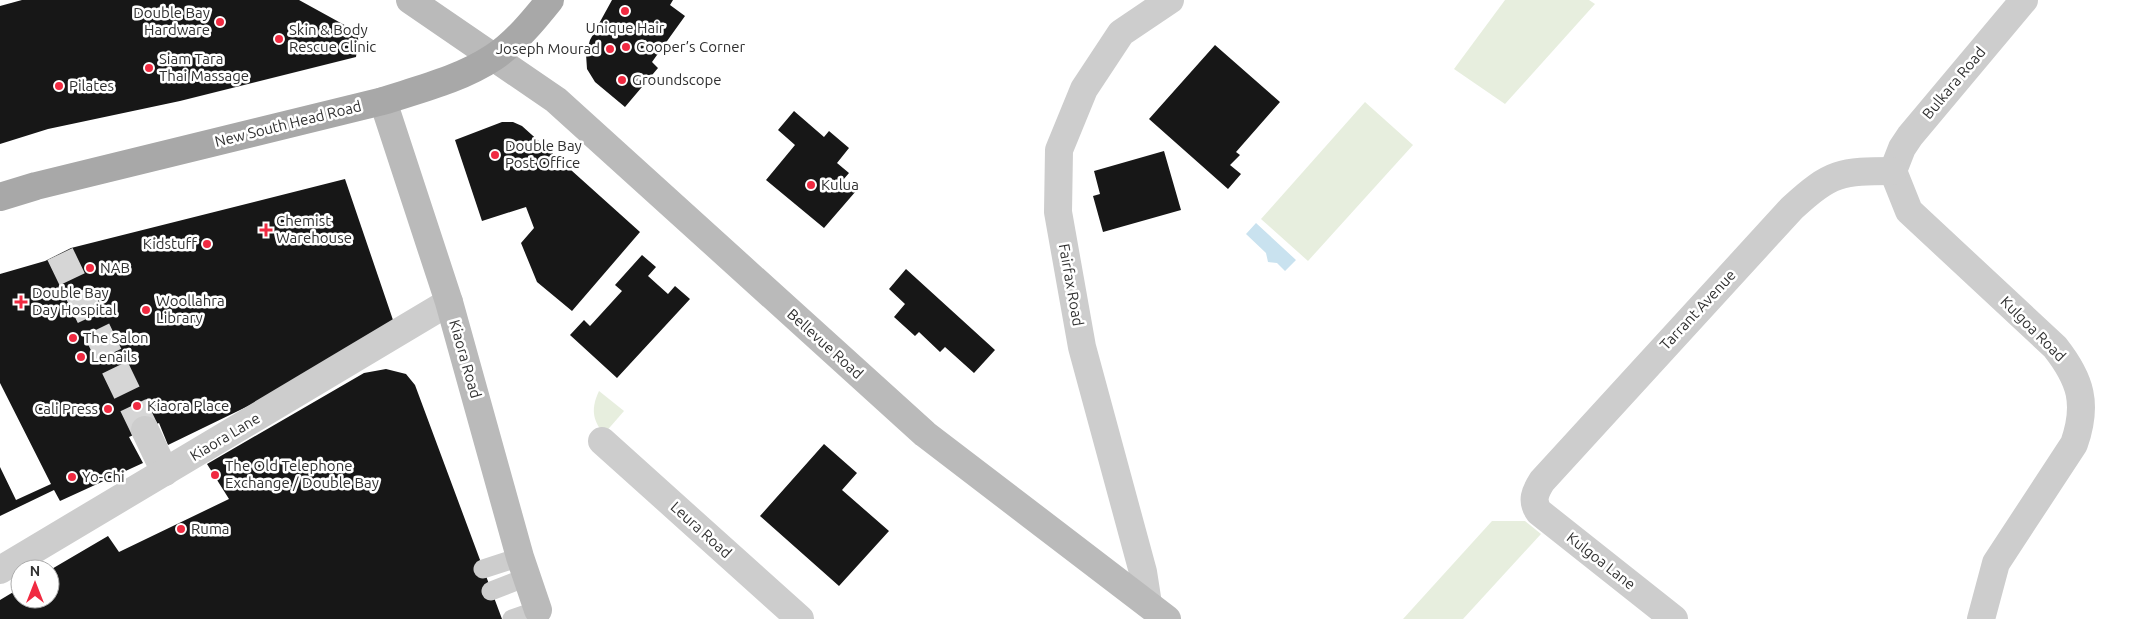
<svg xmlns="http://www.w3.org/2000/svg" width="2152" height="619" viewBox="0 0 2152 619" font-family="Ubuntu,sans-serif">
	<style>
		.green { fill: #e7eede }
		.water { fill: #c9e2ef }
		.building { fill: #171717 }
		.lines { fill: none; stroke-linecap: round; stroke-linejoin: round }
		.street-tunnel { stroke: #d6d6d6; stroke-width: 28; stroke-dasharray: 28 14; stroke-linecap: butt }
		.lane { stroke: #cdcdcd; stroke-width: 19 }
		.street { stroke: #cdcdcd; stroke-width: 28 }
		.secondary { stroke: #bababa; stroke-width: 28 }
		.primary { stroke: #a8a8a8; stroke-width: 28 }
		.poi-dot { fill: #f02a41; stroke: #fff; stroke-width: 2 }
		.labels { text-anchor: middle; stroke-width: 5; stroke-linejoin: round; paint-order: stroke }
		.poi-label { font-size: 15px; fill: #303030; stroke: #fff; text-anchor: start }
		.street-label { font-size: 15px; fill: #303030; stroke: #fff }
	</style>
	<rect width="100%" height="100%" fill="#fff"/>
	<g class="green">
		<path d="M1505,0H1589L1595,4L1505,104L1454,69Z"/>
		<path d="M1365,102L1413,145L1308,261L1261,219Z"/>
		<path d="M599,391L624,411L604,434C592,420 591,408 599,391Z"/>
		<path d="M1492,521H1525L1541,534L1463,619H1403Z"/>
	</g>
	<path class="water" d="M1256,223L1296,260L1285,271L1277,263L1268,262L1266,253L1246,234Z"/>
	<g class="building">
		<path d="M22,0H299L359,33L356,57L180,101L48,129L0,144V6Z"/>
		<path d="M612,0H673L670,5L685,16L652,62L658,68L625,107L595,82L587,69L586,54L590,40Z"/>
		<path d="M1215,45L1280,102L1236,152L1240,155L1230,165L1241,174L1228,189L1149,119Z"/>
		<path d="M794,111L824,137L829,131L849,148L837,163L849,173L843,180L856,191L824,228L766,180L795,145L778,130Z"/>
		<path d="M502,122H513L522,126L640,232L572,311L537,282L521,243L534,228L526,207L482,221L455,140Z"/>
		<path d="M1164,151L1181,210L1103,232L1093,196L1100,194L1094,171Z"/>
		<path d="M345,179L393,320L281,390L168,445L159,423L129,437L143,463L60,501L54,490L0,516V467L16,500L51,484L0,383V274L45,261L71,248Z"/>
		<path d="M642,255L656,267L648,276L668,294L675,286L690,299L617,378L570,335L584,320L590,326L622,291L615,285Z"/>
		<path d="M906,269L995,350L974,373L945,347L940,352L919,332L915,336L894,317L905,304L889,289Z"/>
		<path d="M386,369L406,374L415,385L502,619H0V600L20,588V599H50V570L108,536L119,552L229,499L207,464L364,373Z"/>
		<path d="M824,444L857,473L842,490L889,531L839,586L760,516Z"/>
	</g>
	<g class="lines">
		<path class="street-tunnel" d="M60,254L145,430"/>
		<g class="lane">
			<path d="M483,569L520,557"/>
			<path d="M491,591L527,577"/>
			<path d="M512,619L538,610"/>
		</g>
		<g class="street">
			<path d="M1893,171L1909,211L2055,347C2081,380 2088,404 2074,444L1996,563L1981,619"/>
			<path d="M1893,171L1902,148L1910,136L2024,0"/>
			<path d="M145,430L165,472"/>
			<path d="M602,441L800,619"/>
			<path d="M0,570L449,302"/>
			<path d="M1148,604L1143,572L1082,347L1058,212L1059,150L1084,89L1121,33L1170,0"/>
			<path d="M1674,619L1539,512C1531,501 1535,492 1542,481L1792,208C1831,172 1841,171 1893,171"/>
		</g>
		<g class="secondary">
			<path d="M410,0L556,100L925,434L1167,619"/>
			<path d="M383,101L449,302L520,557L538,610"/>
		</g>
		<path class="primary" d="M0,197L36,186L383,101C420,89 461,79 494,57C515,43 534,20 550,0"/>
	</g>
	<g class="poi-dot">
		<circle cx="625" cy="11" r="5"/>
		<circle cx="220" cy="22" r="5"/>
		<circle cx="279" cy="39" r="5"/>
		<circle cx="626" cy="47" r="5"/>
		<circle cx="610" cy="49" r="5"/>
		<circle cx="149" cy="68" r="5"/>
		<circle cx="622" cy="80" r="5"/>
		<circle cx="59" cy="86" r="5"/>
		<circle cx="495" cy="155" r="5"/>
		<circle cx="811" cy="185" r="5"/>
		<path d="M263.5 222.5h5v5h5v5h-5v5h-5v-5h-5v-5h5z"/>
		<circle cx="207" cy="244" r="5"/>
		<circle cx="90" cy="268" r="5"/>
		<path d="M18.5 294.5h5v5h5v5h-5v5h-5v-5h-5v-5h5z"/>
		<circle cx="146" cy="310" r="5"/>
		<circle cx="73" cy="338" r="5"/>
		<circle cx="81" cy="357" r="5"/>
		<circle cx="137" cy="406" r="5"/>
		<circle cx="108" cy="409" r="5"/>
		<circle cx="215" cy="475" r="5"/>
		<circle cx="72" cy="477" r="5"/>
		<circle cx="181" cy="529" r="5"/>
	</g>
	<g class="labels">
		<g class="poi-label">
			<text x="210" y="18" text-anchor="end">Double Bay<tspan x="210" dy="17">Hardware</tspan></text>
			<text x="625" y="33" text-anchor="middle">Unique Hair</text>
			<text x="289" y="35">Skin &amp; Body<tspan x="289" dy="17">Rescue Clinic</tspan></text>
			<text x="636" y="52">Cooper’s Corner</text>
			<text x="600" y="54" text-anchor="end">Joseph Mourad</text>
			<text x="159" y="64">Siam Tara<tspan x="159" dy="17">Thai Massage</tspan></text>
			<text x="632" y="85">Groundscope</text>
			<text x="69" y="91">Pilates</text>
			<text x="505" y="151">Double Bay<tspan x="505" dy="17">Post Office</tspan></text>
			<text x="821" y="190">Kulua</text>
			<text x="276" y="226">Chemist<tspan x="276" dy="17">Warehouse</tspan></text>
			<text x="197" y="249" text-anchor="end">Kidstuff</text>
			<text x="100" y="273">NAB</text>
			<text x="32" y="298">Double Bay<tspan x="32" dy="17">Day Hospital</tspan></text>
			<text x="156" y="306">Woollahra<tspan x="156" dy="17">Library</tspan></text>
			<text x="83" y="343">The Salon</text>
			<text x="91" y="362">Lenails</text>
			<text x="147" y="411">Kiaora Place</text>
			<text x="98" y="414" text-anchor="end">Cali Press</text>
			<text x="225" y="471">The Old Telephone<tspan x="225" dy="17">Exchange / Double Bay</tspan></text>
			<text x="82" y="482">Yo-Chi</text>
			<text x="191" y="534">Ruma</text>
		</g>
		<g class="street-label">
			<text transform="translate(1954 83) rotate(-50)" y="5">Bulkara Road</text>
			<text transform="translate(288 124) rotate(-14)" y="5">New South Head Road</text>
			<text transform="translate(1071 285) rotate(80)" y="5">Fairfax Road</text>
			<text transform="translate(1698 310) rotate(-47)" y="5">Tarrant Avenue</text>
			<text transform="translate(2033 329) rotate(45)" y="5">Kulgoa Road</text>
			<text transform="translate(825 344) rotate(42)" y="5">Bellevue Road</text>
			<text transform="translate(465 359) rotate(74)" y="5">Kiaora Road</text>
			<text transform="translate(225 437) rotate(-31)" y="5">Kiaora Lane</text>
			<text transform="translate(701 530) rotate(42)" y="5">Leura Road</text>
			<text transform="translate(1601 561) rotate(38)" y="5">Kulgoa Lane</text>
		</g>
	</g>
	<g transform="translate(35 584)"><circle r="24" fill="#ffffff" stroke="#acacac"/>
	<path d="M0-4L9 19L0 12L-9 19Z" fill="#f02a41"/>
	<text y="-8" font-size="14" font-weight="bold" text-anchor="middle" fill="#303030">N</text>
	</g>
</svg>
